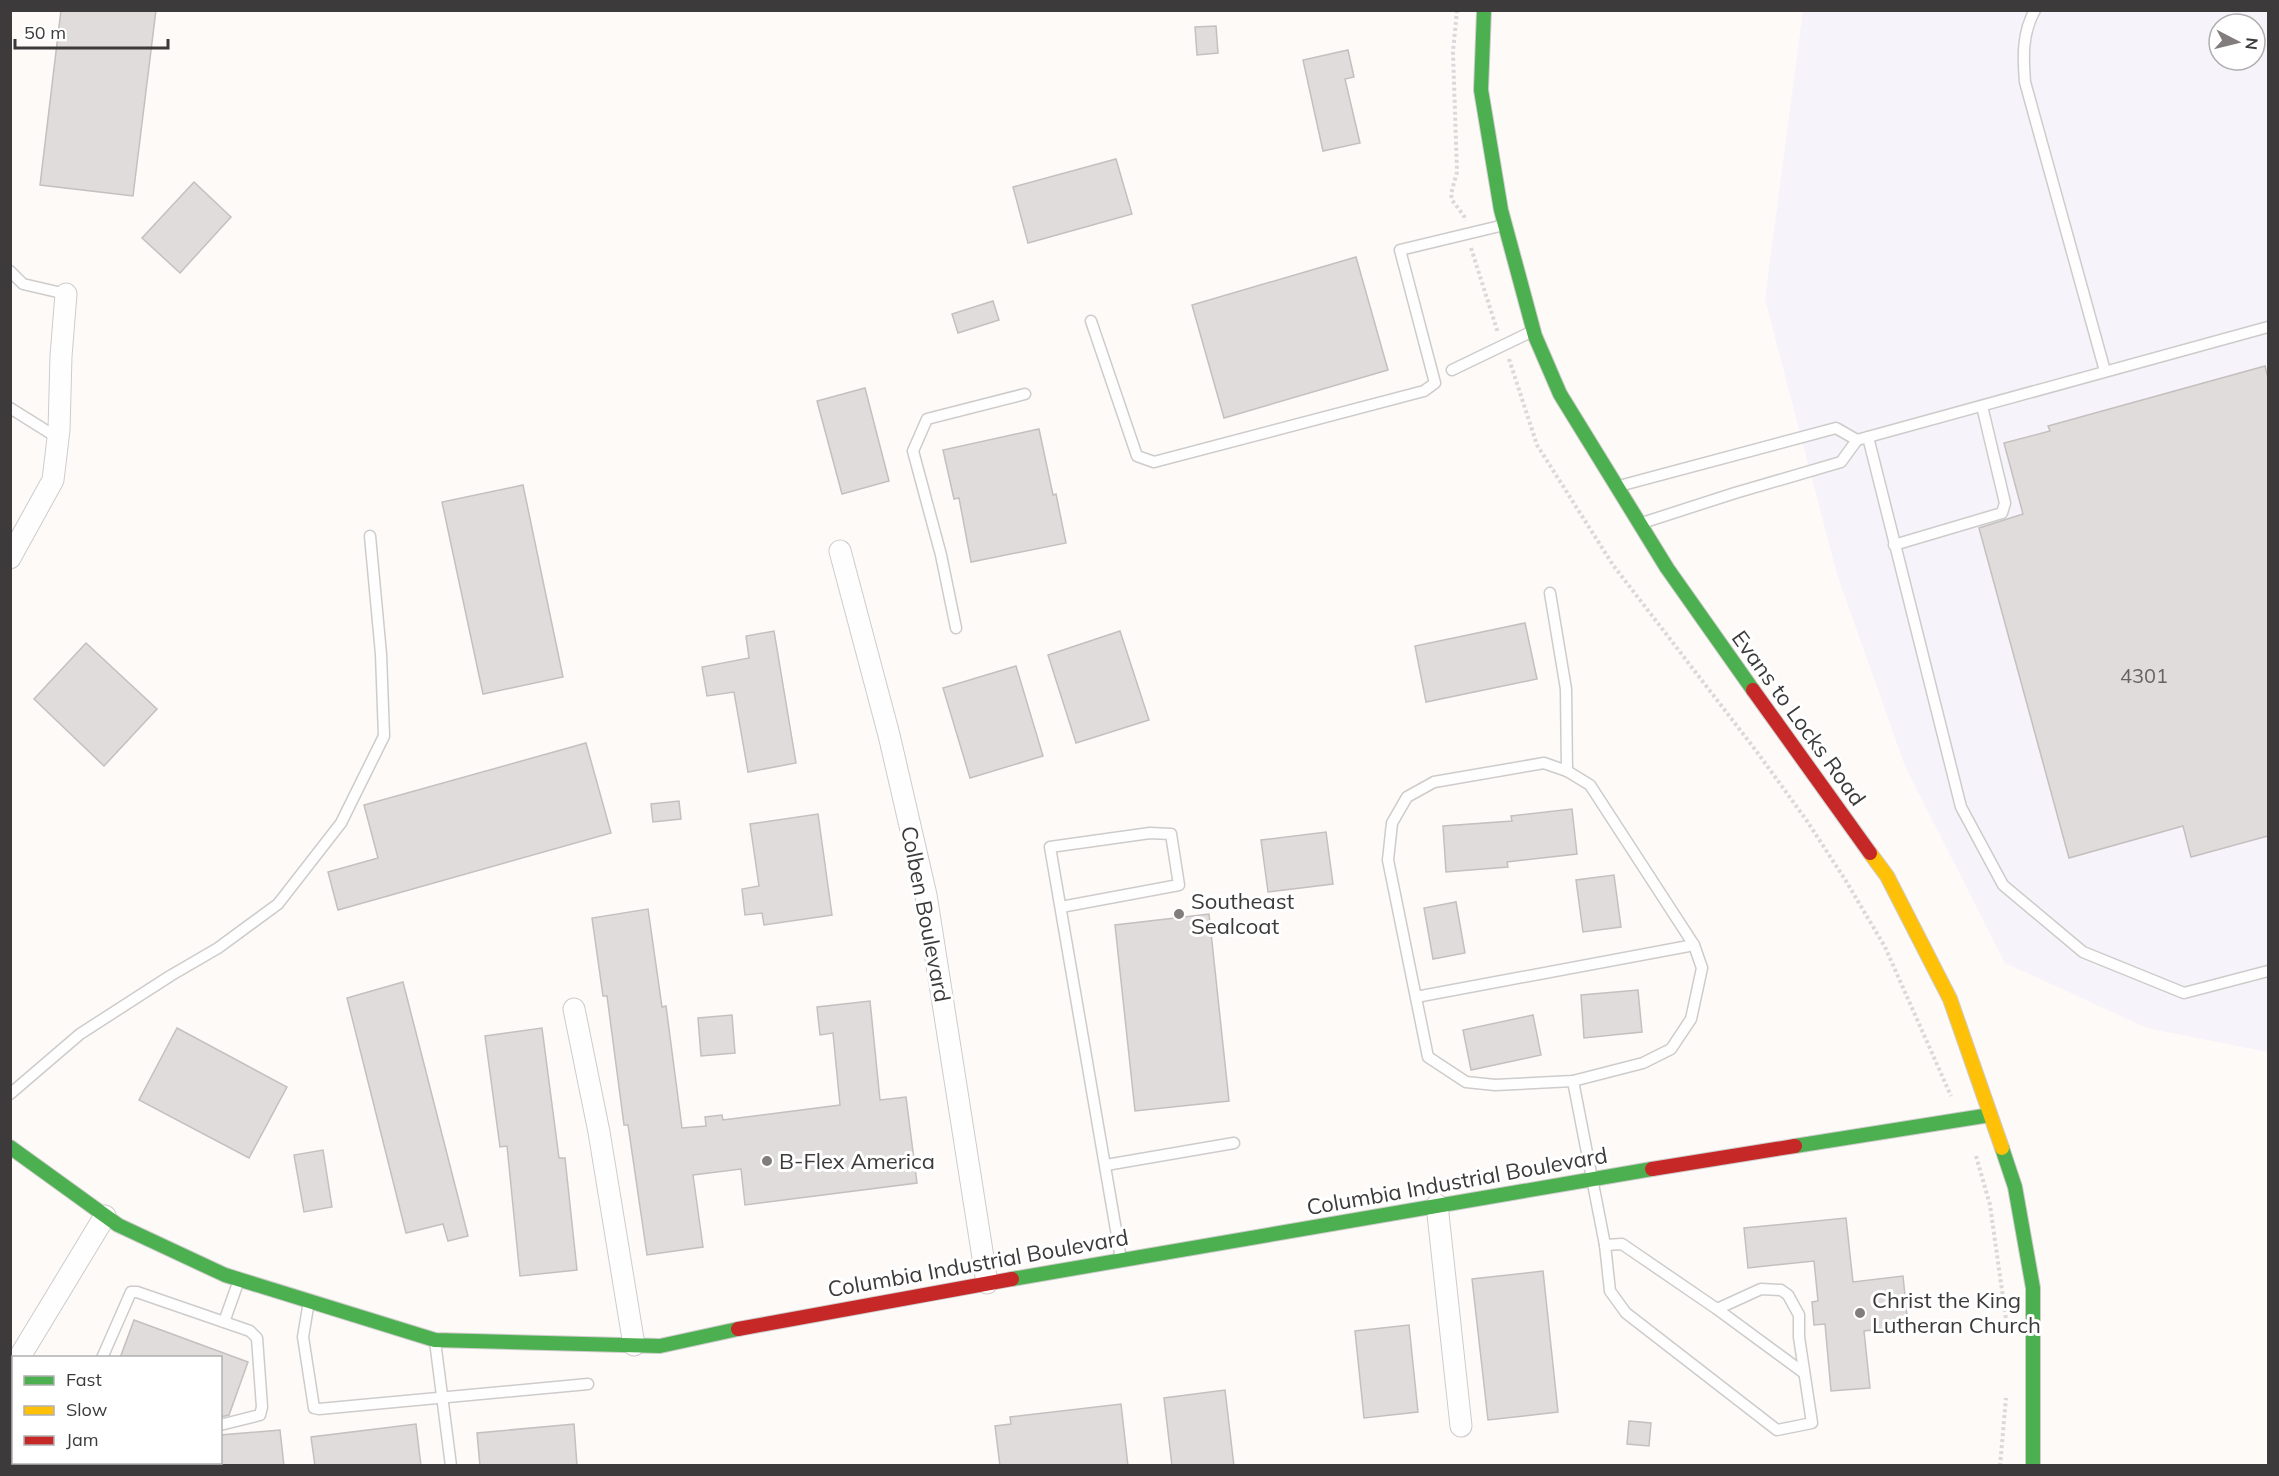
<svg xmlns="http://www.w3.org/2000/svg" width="2279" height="1476" viewBox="0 0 2279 1476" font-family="Mulish,sans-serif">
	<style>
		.industrial { fill: #f6f3fa; fill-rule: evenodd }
		.building { fill: #dfdcdb; stroke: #c3c0bf; stroke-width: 1.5 }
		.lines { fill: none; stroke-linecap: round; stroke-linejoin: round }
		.lane-casing { stroke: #cecccb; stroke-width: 13 }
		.street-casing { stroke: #cecccb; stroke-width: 23 }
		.fast-casing { stroke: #cecccb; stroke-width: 16 }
		.slow-casing { stroke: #cecccb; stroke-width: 16 }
		.jam-casing { stroke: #cecccb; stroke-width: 16 }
		.path { stroke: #dad9d9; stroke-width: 4; stroke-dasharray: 3 3; stroke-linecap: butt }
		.lane { stroke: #fffefe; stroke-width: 10 }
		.street { stroke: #fffefe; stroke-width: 21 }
		.fast { stroke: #4caf50; stroke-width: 14 }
		.slow { stroke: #ffc107; stroke-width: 14 }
		.jam { stroke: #c62828; stroke-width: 14 }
		.poi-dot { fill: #807d7c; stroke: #fff; stroke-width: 2 }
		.labels { text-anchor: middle; stroke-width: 6; stroke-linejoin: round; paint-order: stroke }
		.number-label { font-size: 20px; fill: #656262 }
		.street-label { font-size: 22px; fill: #3c3a3a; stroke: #fff }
		.poi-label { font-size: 22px; fill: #3c3a3a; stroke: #fff; text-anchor: start }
	</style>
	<rect width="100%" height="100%" fill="#fdfaf8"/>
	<path class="industrial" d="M1803,11H2268V1052L2147,1028L2005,963L1905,766L1837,574L1765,299ZM2219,24H2255V60H2219Z"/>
	<g class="building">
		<path d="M61,10H156L133,196L40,185Z"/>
		<path d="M1216,26L1218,53L1197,55L1195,27Z"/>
		<path d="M1348,50L1354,77L1345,79L1360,143L1323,151L1303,60Z"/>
		<path d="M1116,159L1132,214L1028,243L1013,187Z"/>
		<path d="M194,182L231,217L180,273L142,238Z"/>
		<path d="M1356,257L1388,370L1224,418L1192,305Z"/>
		<path d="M993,301L999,320L958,333L952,314Z"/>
		<path d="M2265,366L2268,378V836L2191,857L2183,826L2069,858L1979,528L2023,514L2004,443L2050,431L2048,426Z"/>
		<path d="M865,388L889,481L842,494L817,401Z"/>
		<path d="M1039,429L1053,495L1056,494L1066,543L971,562L959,498L954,499L943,450Z"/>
		<path d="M523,485L563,677L483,694L442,502Z"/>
		<path d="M1525,623L1537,679L1426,702L1415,646Z"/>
		<path d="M774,631L796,763L748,772L734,692L707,696L702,667L749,658L746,636Z"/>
		<path d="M1120,631L1149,720L1076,743L1048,655Z"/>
		<path d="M86,643L157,709L104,766L34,699Z"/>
		<path d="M1016,666L1043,756L970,778L943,688Z"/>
		<path d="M586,743L611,833L338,910L328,872L378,858L364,805Z"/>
		<path d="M679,801L681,819L653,822L651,804Z"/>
		<path d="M1572,809L1577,854L1507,862L1508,867L1446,872L1443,826L1512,821L1511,816Z"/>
		<path d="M818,814L832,915L764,925L762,913L745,915L742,889L759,886L750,824Z"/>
		<path d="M1326,832L1333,884L1268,892L1261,840Z"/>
		<path d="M1614,875L1621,927L1583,932L1576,880Z"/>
		<path d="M1456,902L1465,953L1433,959L1424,908Z"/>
		<path d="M648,909L662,1007L666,1006L682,1128L706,1126L705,1117L722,1115L723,1120L840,1105L833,1033L820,1035L817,1007L870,1001L880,1100L906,1097L917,1183L745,1205L741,1169L693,1175L703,1247L647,1255L628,1125H624L607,996H603L592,918Z"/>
		<path d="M1209,914L1229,1101L1135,1111L1115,925Z"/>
		<path d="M403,982L468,1236L448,1241L443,1224L406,1233L347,998Z"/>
		<path d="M1638,990L1642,1032L1584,1038L1581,995Z"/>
		<path d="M732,1015L735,1053L701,1056L698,1018Z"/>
		<path d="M1533,1015L1541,1055L1471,1070L1463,1030Z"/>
		<path d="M177,1028L287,1087L249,1158L139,1100Z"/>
		<path d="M542,1028L559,1158H565L577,1270L520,1276L507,1146L500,1147L485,1036Z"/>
		<path d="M323,1150L332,1207L304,1212L294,1155Z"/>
		<path d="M1846,1218L1853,1282L1903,1276L1908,1326L1864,1331L1870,1388L1831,1391L1825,1324L1814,1325L1812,1302L1818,1301L1814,1261L1748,1268L1744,1228Z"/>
		<path d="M1543,1271L1558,1412L1488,1420L1472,1279Z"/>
		<path d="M134,1320L248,1362L229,1415L220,1417V1358H120Z"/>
		<path d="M1409,1325L1418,1412L1364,1418L1355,1331Z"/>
		<path d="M1225,1390L1234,1466H1172L1164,1398Z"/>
		<path d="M1121,1404L1128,1466H1000L995,1426L1011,1424L1010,1417Z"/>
		<path d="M1629,1421L1651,1423L1649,1446L1627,1444Z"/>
		<path d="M416,1424L421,1466H315L311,1437Z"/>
		<path d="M574,1424L577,1466H480L477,1433Z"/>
		<path d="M280,1430L284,1466H221L220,1435Z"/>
	</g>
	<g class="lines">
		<defs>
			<g id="lane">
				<path d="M2035,10C2022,33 2023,57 2025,82L2105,371"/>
				<path d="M10,271L23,284L66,294"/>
				<path d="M1091,321L1137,456L1154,462L1424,391L1435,383L1400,250L1504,225"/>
				<path d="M1452,370L1531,332"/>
				<path d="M10,408L58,438"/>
				<path d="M1868,437L1961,807L2003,885L2083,952L2184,993L2268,971"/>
				<path d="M1619,486L1836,428L1857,440"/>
				<path d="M1642,523L1735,493L1841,462L1857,440L2268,327"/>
				<path d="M1894,545L2002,513L2005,503L1982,406"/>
				<path d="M1550,593L1566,689L1567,771"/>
				<path d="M956,628L941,555L913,451L927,419L1025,394"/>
				<path d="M1544,763L1567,771L1590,785L1694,945L1702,968L1691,1019L1671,1049L1643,1063L1573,1081L1495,1085L1466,1082L1428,1057L1388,860L1392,823L1407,797L1434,782Z"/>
				<path d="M1061,907L1179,885L1171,834L1150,833L1050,847C1074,984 1098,1121 1121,1259"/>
				<path d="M1416,997L1694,945"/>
				<path d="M1573,1081L1605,1245L1610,1291L1626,1313L1777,1430L1812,1423L1799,1337V1315L1788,1295L1781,1290L1761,1289L1717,1309"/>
				<path d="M10,1094L80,1034L170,976L218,948L278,904L341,823L384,736L381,654L370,536"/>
				<path d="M1106,1165L1234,1143"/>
				<path d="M1605,1245L1622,1244L1717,1309L1804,1373"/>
				<path d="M309,1301L303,1337L314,1408L319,1409L588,1384"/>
				<path d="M224,1322L239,1280"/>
				<path d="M435,1341L451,1466"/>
				<path d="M102,1358L131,1292H137L250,1331L257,1338L262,1407L260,1415L220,1425"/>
				<path d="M10,1376L14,1377"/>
				<path d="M188,1462V1466"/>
			</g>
			<g id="street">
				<path d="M840,551L889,735L926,895L987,1283"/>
				<path d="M10,558L53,480L59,430L61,356L66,294"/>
				<path d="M574,1009L599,1132L634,1345"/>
				<path d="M1437,1205L1461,1426"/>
				<path d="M19,1358L105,1216"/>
			</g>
			<g id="fast">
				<path d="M1484,10L1481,90L1501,210L1535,336L1560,394L1667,568L1753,690"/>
				<path d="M1795,1146L1990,1115"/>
				<path d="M10,1147L118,1225L225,1275L435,1340L660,1346L738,1329"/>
				<path d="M2002,1148L2015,1187L2033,1288V1466"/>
				<path d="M1012,1279L1652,1169"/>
			</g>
			<path id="slow" d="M1870,853L1887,876L1950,999L2002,1148"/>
			<g id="jam">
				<path d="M1753,690L1870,853"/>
				<path d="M1652,1169L1795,1146"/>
				<path d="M738,1329L1012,1279"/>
			</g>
		</defs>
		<use href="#lane" class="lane-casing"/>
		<use href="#street" class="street-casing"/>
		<use href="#fast" class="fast-casing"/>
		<use href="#slow" class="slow-casing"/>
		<use href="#jam" class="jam-casing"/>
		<g class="path">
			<path d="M1457,10L1453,52L1457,172L1451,194L1452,200L1464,216L1465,221"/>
			<path d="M1471,248L1498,333"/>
			<path d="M1509,359L1537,445L1613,565L1757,752L1807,821L1846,881L1885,947L1951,1096"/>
			<path d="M1976,1156L1990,1205L2006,1319"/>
			<path d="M2000,1466L2006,1398"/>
		</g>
		<use href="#lane" class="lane"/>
		<use href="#street" class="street"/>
		<use href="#fast" class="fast"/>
		<use href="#slow" class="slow"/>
		<use href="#jam" class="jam"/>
	</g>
	<g class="poi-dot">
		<circle cx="1179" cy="914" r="6"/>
		<circle cx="767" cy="1161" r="6"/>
		<circle cx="1860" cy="1313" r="6"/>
	</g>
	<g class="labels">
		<g class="number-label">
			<text x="2144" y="683">4301</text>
		</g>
		<g class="street-label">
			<text transform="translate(1799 718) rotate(54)" y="8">Evans to Locks Road</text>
			<text transform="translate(926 914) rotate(79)" y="8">Colben Boulevard</text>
			<text transform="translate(1457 1181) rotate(-10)" y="8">Columbia Industrial Boulevard</text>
			<text transform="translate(978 1263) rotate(-10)" y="8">Columbia Industrial Boulevard</text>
		</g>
		<g class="poi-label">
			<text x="1191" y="909">Southeast<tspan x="1191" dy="25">Sealcoat</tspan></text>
			<text x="779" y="1169">B-Flex America</text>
			<text x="1872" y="1308">Christ the King<tspan x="1872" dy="25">Lutheran Church</tspan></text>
		</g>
	</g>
	<rect width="2279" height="1476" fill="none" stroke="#3c3a3a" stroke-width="24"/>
	<rect x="12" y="1356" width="210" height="108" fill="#ffffff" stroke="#b1b0b0" stroke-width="1.5"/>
	<rect x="24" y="1376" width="30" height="9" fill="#4caf50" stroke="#b1b0b0" stroke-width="1.5"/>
	<text x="66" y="1386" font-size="18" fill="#3c3a3a">Fast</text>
	<rect x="24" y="1406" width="30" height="9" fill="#ffc107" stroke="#b1b0b0" stroke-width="1.5"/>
	<text x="66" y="1416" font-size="18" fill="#3c3a3a">Slow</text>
	<rect x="24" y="1436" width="30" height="9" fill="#c62828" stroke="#b1b0b0" stroke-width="1.5"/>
	<text x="66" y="1446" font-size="18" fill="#3c3a3a">Jam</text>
	<g transform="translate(2237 42) rotate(97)"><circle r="28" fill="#ffffff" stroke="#b1b0b0" stroke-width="1.5"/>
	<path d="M0-4.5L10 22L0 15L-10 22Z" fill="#807d7c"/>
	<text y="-9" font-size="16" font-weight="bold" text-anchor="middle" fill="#3c3a3a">N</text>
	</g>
	<path d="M15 39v9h153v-9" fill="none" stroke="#3c3a3a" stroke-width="3"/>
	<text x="24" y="39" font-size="18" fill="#3c3a3a" stroke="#ffffff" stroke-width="4.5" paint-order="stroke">50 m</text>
</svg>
